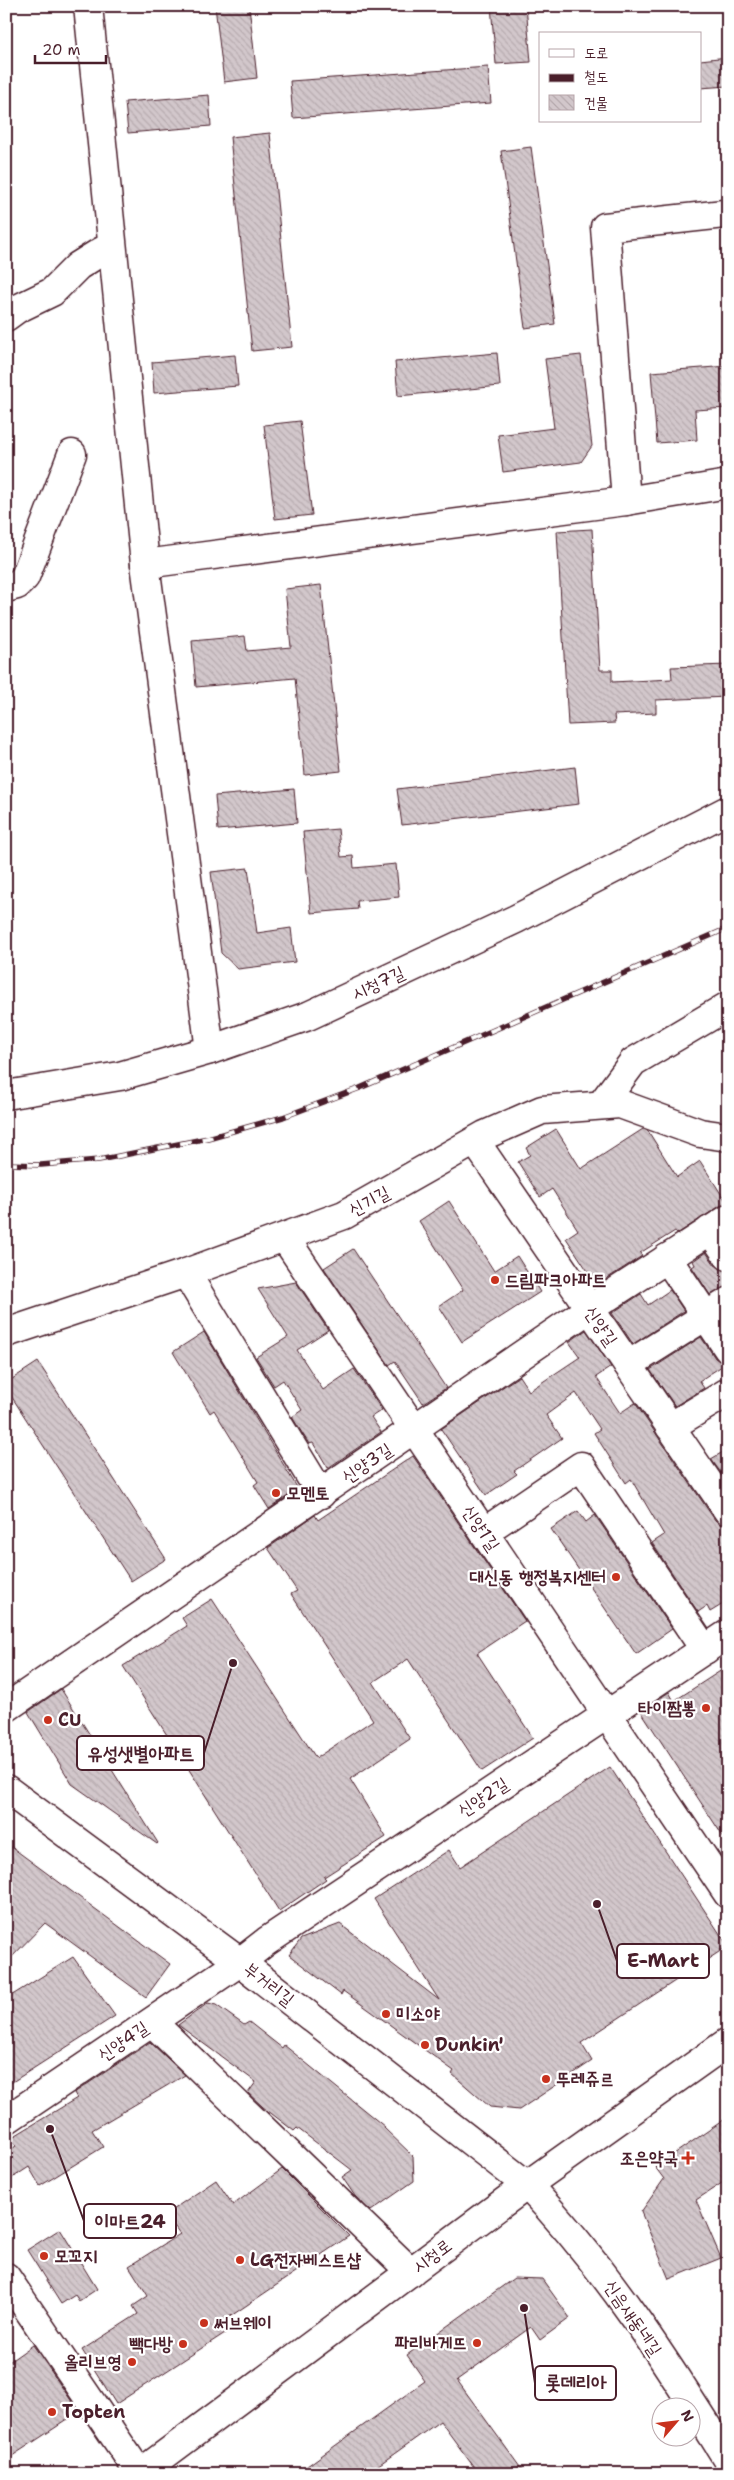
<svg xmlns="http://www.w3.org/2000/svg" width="734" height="2480" viewBox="0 0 734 2480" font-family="'Shantell Sans','Poor Story',sans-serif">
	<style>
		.building { fill: url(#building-back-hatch); stroke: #4a1f2b }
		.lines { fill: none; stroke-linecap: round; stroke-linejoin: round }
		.minor-casing { stroke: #4a1f2b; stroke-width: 31 }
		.minor { stroke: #fff; stroke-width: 28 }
		.rail-casing { stroke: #4a1f2b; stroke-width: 5.5 }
		.rail { stroke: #fff; stroke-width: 4; stroke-dasharray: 11; stroke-linecap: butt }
		.poi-dot { fill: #c8321e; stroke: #fff; stroke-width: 2 }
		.labels { text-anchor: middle; stroke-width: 4.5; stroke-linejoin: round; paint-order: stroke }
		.street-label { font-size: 18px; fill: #4a1f2b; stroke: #fff }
		.poi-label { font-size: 18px; font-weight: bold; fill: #4a1f2b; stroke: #fff; text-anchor: start }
		.leader { fill: none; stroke: #4a1f2b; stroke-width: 2 }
		.callout-dot { fill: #4a1f2b; stroke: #fff; stroke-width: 2 }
		.callout { fill: #fff; stroke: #4a1f2b; stroke-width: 2 }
		.callout-label { font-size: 19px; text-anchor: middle; font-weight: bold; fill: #4a1f2b }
	</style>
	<defs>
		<pattern id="building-back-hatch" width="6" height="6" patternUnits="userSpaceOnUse" patternTransform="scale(1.25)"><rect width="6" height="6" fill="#d2c7cb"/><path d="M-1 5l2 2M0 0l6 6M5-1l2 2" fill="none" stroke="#b6aaae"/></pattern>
	</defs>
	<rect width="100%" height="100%" fill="#fff"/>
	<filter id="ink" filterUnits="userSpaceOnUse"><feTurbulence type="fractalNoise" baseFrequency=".02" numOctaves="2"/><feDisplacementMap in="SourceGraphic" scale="10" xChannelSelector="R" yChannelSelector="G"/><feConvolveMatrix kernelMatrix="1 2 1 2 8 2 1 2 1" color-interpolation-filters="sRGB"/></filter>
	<g filter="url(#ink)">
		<g class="building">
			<path d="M215,6H249L257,78L224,82Z"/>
			<path d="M491,6H526L531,62L496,64Z"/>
			<path d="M728,57V86L700,88V60Z"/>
			<path d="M488,67L491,103L293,118L290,81Z"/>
			<path d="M209,95L211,126L128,133L125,102Z"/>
			<path d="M270,133L292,347L252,351L230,137Z"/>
			<path d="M531,147L555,324L525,328L501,151Z"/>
			<path d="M497,353L500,386L398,396L395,362Z"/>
			<path d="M235,355L238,386L154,393L152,362Z"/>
			<path d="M581,355L592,446L581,462L503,472L498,435L554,428L545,359Z"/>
			<path d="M728,366V408L695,410L697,440L657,443L651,372Z"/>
			<path d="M300,421L312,515L275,519L264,425Z"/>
			<path d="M592,529L600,670H612V682L672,679L671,667L728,665V697L656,700V713L614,715L615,723L568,725L557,531Z"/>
			<path d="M321,585L341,771L305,775L295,678L196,687L192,641L245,636L247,651L291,647L285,589Z"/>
			<path d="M575,767L579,804L402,825L397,789Z"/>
			<path d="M294,789L297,823L218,830L215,796Z"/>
			<path d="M338,829L341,857L353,856L354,868L396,864L399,897L357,901L358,909L311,913L303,832Z"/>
			<path d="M248,868L257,933L291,928L295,962L238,969L221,953L211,872Z"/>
			<path d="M556,1129L581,1169L643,1129L648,1131L677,1177L700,1161L727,1203L720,1206L677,1234L675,1231L640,1253L642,1256L597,1285L566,1238L578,1230L552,1189L540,1197L518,1162L530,1155L526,1148Z"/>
			<path d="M449,1201L494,1271L517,1256L540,1292L462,1342L439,1306L463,1290L419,1221Z"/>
			<path d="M353,1249L446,1388L423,1403L395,1361L389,1365L324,1268Z"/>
			<path d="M706,1252L715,1265L728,1271V1286L710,1295L692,1267L695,1265L693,1261Z"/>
			<path d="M296,1282L328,1330L297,1350L323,1390L354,1369L382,1410L371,1417L381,1432L328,1468L313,1443L309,1444L292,1417L302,1410L283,1380L274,1386L256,1357L288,1337L258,1289Z"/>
			<path d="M670,1290L684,1311L633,1344L612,1313L641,1294L648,1305Z"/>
			<path d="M586,1330L611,1367L596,1377L620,1413L635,1403L715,1520L721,1525L728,1526V1601L710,1612L707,1606L698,1612L652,1543L664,1535L631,1479L626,1483L594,1433L600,1429L576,1393L546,1415L562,1438L514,1471L517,1474L486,1495L441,1429L519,1376L529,1391L580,1357L569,1342Z"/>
			<path d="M204,1332L298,1489L269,1509L254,1485L258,1482L214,1410L210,1413L173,1352Z"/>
			<path d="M701,1337L715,1358L725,1364L699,1381L704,1388L675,1406L650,1370Z"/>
			<path d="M38,1362L166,1559L131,1581L6,1388V1383Z"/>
			<path d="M728,1449V1483L711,1459Z"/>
			<path d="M413,1456L525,1621L477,1653L533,1738L482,1771L408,1659L373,1682L410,1739L350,1779L386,1837L324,1877L326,1879L279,1911L123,1666L187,1626L182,1618L212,1599L316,1758L373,1720L291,1594L297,1591L268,1548L315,1515L318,1520Z"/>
			<path d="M578,1511L586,1522L595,1515L672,1629L636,1654L551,1529Z"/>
			<path d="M728,1666V1844L641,1711L669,1692L674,1701Z"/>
			<path d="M61,1689L158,1843L157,1844L72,1784L28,1712Z"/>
			<path d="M610,1767L728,1946L581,2043L592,2061L519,2110L490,2107L452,2074L454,2071L343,1991L341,1995L289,1955L301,1939L340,1924L439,2000L374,1899L449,1850L460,1867Z"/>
			<path d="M6,1843L170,1964L146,1997L45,1923L6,1963Z"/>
			<path d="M73,1957L115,2016L6,2086V1999Z"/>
			<path d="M208,2003L216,2005L244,2025L249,2022L282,2048L284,2045L385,2127L384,2128L413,2156L414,2181L371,2211L355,2196L342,2177L352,2170L297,2128L294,2131L263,2107L248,2093L256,2082L178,2025Z"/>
			<path d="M150,2042L185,2075L92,2130L103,2147L40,2186L29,2167L6,2182V2153L16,2146L11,2138L77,2098L74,2093Z"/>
			<path d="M728,2117V2179L696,2200L721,2258L669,2279L641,2212L664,2179L655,2167Z"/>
			<path d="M282,2169L349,2236L219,2324L225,2333L116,2404L82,2350L138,2314L133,2306L148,2296L129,2266L180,2234L166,2214L216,2180L233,2205Z"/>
			<path d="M60,2229L97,2289L79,2301L75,2295L61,2304L27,2250Z"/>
			<path d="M514,2278L542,2279L570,2318L540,2340L531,2327L457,2380L525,2474H479L440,2421L366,2474H296L425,2381L407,2355Z"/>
			<path d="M33,2345L79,2412L6,2460V2364Z"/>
		</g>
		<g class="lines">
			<defs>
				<g id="minor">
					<path d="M88,6L145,564L210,1050"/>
					<path d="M6,317L17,309L52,292L78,266L102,251"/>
					<path d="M626,501L605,227L724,214"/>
					<path d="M145,564L626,501L728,484"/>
					<path d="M6,588L17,585L25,577L72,454"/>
					<path d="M6,1095L120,1076L210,1050L308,1016L516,919L728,810"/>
					<path d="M601,1105L633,1062L728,1006"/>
					<path d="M475,1141L728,1511"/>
					<path d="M710,1230L728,1256"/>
					<path d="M285,1238L728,1894"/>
					<path d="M667,1258L728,1349"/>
					<path d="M186,1273L321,1494"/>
					<path d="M6,1333L186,1273L344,1215L485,1135L542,1110L620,1104L700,1133L728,1137"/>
					<path d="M628,1365L728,1302"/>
					<path d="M670,1427L728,1392"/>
					<path d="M484,1532L581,1466L705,1650"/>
					<path d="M6,1708L589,1309L728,1219"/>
					<path d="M6,1789L240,1962L527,2185C606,2267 668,2364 728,2460"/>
					<path d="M152,2022L411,2272"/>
					<path d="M6,2120L240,1962L267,1941L728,1634"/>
					<path d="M6,2277L140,2474"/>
					<path d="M139,2474L527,2185L728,2042"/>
				</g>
			</defs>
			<use href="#minor" class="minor-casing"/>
			<use href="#minor" class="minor"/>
			<defs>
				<path id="rail" d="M6,1164L41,1165L99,1160L208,1138L283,1117L360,1088L728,928"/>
			</defs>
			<use href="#rail" class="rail-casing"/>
			<use href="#rail" class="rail"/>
		</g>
	</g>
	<g class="poi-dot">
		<circle cx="495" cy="1280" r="5"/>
		<circle cx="276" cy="1493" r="5"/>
		<circle cx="616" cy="1577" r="5"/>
		<circle cx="706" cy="1708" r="5"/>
		<circle cx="48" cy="1720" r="5"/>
		<circle cx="386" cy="2014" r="5"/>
		<circle cx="425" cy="2045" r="5"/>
		<circle cx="546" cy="2079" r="5"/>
		<path d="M685.5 2150.5h5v5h5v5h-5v5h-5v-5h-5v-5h5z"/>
		<circle cx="44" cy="2256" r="5"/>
		<circle cx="240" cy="2260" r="5"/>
		<circle cx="204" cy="2323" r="5"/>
		<circle cx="477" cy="2343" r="5"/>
		<circle cx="183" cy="2344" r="5"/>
		<circle cx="132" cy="2362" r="5"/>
		<circle cx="52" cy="2412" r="5"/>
	</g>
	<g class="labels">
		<g class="street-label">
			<text transform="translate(378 983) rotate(-25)" y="6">시청7길</text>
			<text transform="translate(369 1201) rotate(-28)" y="6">신기길</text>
			<text transform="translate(601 1326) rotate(56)" y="6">신양길</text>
			<text transform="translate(367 1463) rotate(-34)" y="6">신양3길</text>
			<text transform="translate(481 1528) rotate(56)" y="6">신양1길</text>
			<text transform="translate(483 1797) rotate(-33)" y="6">신양2길</text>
			<text transform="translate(269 1984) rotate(38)" y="6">부거리길</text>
			<text transform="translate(123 2041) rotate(-34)" y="6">신양4길</text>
			<text transform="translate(432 2256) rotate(-37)" y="6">시청로</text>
			<text transform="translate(633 2318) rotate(56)" y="6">신음새동네길</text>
		</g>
		<g class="poi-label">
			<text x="505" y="1286">드림파크아파트</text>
			<text x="286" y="1499">모멘토</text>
			<text x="606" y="1583" text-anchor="end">대신동 행정복지센터</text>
			<text x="696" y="1714" text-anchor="end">타이짬뽕</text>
			<text x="58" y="1726">CU</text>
			<text x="396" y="2020">미소야</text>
			<text x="435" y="2051">Dunkin'</text>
			<text x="556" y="2085">뚜레쥬르</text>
			<text x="678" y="2164" text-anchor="end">조은약국</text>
			<text x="54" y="2262">모꼬지</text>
			<text x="250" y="2266">LG전자베스트샵</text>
			<text x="214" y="2329">써브웨이</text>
			<text x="467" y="2349" text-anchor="end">파리바게뜨</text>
			<text x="173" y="2350" text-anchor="end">빽다방</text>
			<text x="122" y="2368" text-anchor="end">올리브영</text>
			<text x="62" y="2418">Topten</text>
		</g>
	</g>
	<path class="leader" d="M233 1663L204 1753M597 1904L617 1961M50 2129L84 2221M524 2308L535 2383"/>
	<g class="callout-dot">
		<circle cx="233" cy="1663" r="5"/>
		<circle cx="597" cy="1904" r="5"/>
		<circle cx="50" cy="2129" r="5"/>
		<circle cx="524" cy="2308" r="5"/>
	</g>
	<g class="callout">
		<rect x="77" y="1736" width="127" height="34" rx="5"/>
		<rect x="617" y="1944" width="92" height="34" rx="5"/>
		<rect x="84" y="2204" width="92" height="34" rx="5"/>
		<rect x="535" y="2366" width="81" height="34" rx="5"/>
	</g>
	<g class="callout-label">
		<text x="141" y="1760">유성샛별아파트</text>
		<text x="663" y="1967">E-Mart</text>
		<text x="130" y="2228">이마트24</text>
		<text x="576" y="2389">롯데리아</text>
	</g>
	<rect width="734" height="2480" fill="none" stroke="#fff" stroke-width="25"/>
	<rect x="12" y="12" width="709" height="2455" fill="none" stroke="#4a1f2b" stroke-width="2" filter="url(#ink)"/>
	<rect x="539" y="32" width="162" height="90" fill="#ffffff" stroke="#b7a5aa"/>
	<rect x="549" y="49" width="25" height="8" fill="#ffffff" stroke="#b7a5aa"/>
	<text x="584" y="58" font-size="15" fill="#4a1f2b">도로</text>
	<rect x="549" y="74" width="25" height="8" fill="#4a1f2b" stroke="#b7a5aa"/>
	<text x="584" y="82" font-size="15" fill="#4a1f2b">철도</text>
	<rect x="549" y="95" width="25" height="15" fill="url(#building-back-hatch)" stroke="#b7a5aa"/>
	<text x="584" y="108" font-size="15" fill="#4a1f2b">건물</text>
	<g transform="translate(676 2422) rotate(62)"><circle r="24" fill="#ffffff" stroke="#b7a5aa"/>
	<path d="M0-4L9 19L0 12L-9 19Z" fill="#c8321e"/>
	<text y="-8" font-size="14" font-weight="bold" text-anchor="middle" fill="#4a1f2b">N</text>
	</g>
	<path d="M35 55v8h71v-8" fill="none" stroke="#4a1f2b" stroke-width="2.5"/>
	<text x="42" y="55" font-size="15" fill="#4a1f2b" stroke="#ffffff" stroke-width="4" paint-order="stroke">20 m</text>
</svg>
